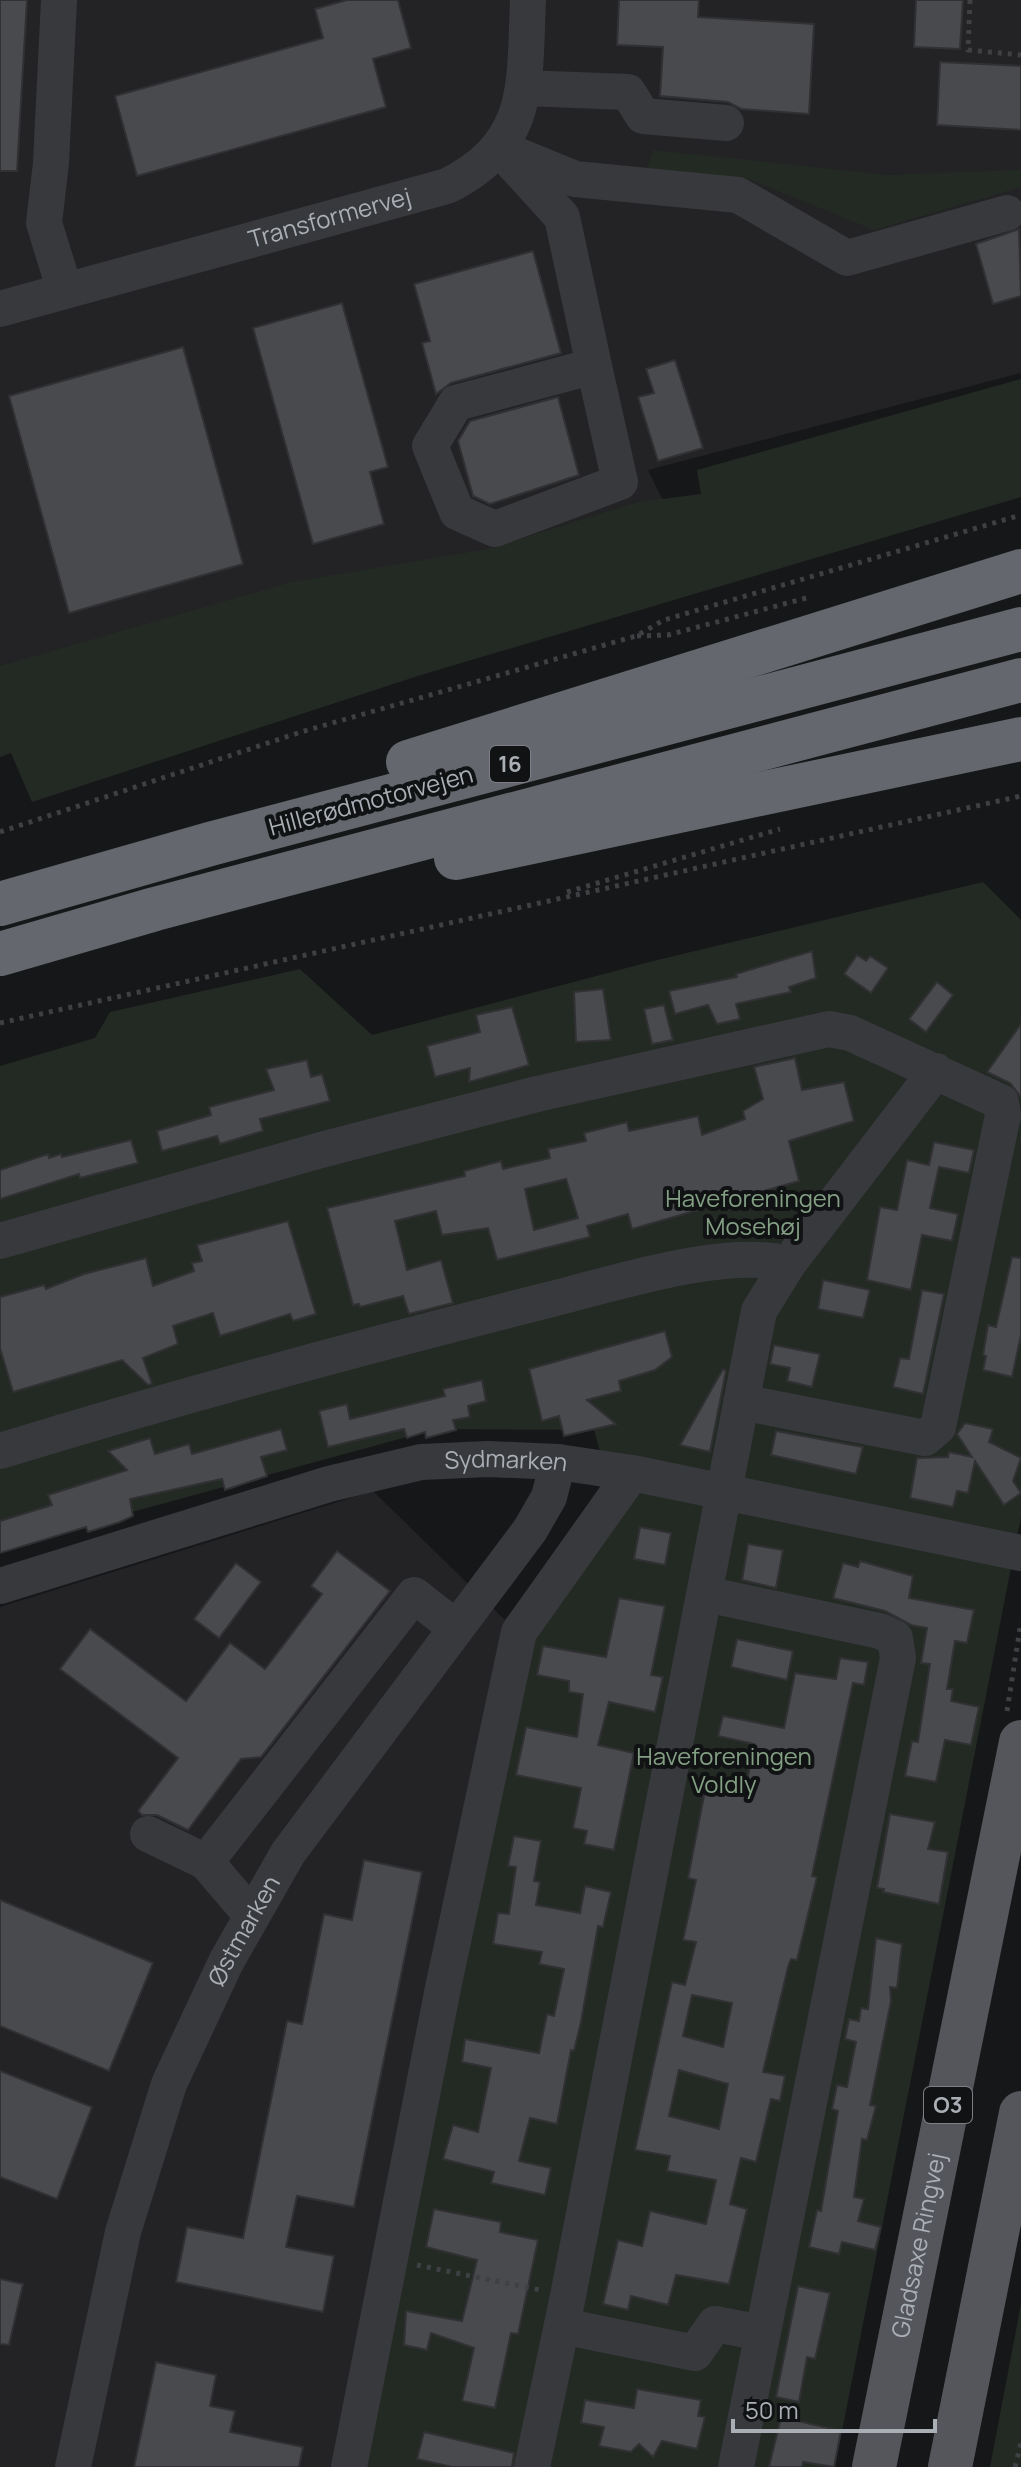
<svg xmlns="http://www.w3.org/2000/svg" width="1021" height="2467" viewBox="0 0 1021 2467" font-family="Manrope,sans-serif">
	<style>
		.built { fill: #232325 }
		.green { fill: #232a24 }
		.building { fill: #494a4d; stroke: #313134; stroke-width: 2; fill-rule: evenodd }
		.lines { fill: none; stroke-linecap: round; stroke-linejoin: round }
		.path { stroke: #3e4043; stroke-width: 5; stroke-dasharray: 4 6; stroke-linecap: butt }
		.minor { stroke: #38393d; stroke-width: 36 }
		.major { stroke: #54565b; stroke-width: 44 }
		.highway { stroke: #64676d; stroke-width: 44 }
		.labels { text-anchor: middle; stroke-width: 8; stroke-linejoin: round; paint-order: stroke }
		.shield { fill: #111213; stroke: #7c8085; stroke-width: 2 }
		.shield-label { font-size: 22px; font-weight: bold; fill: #aaafb6 }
		.street-label { font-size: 24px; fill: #aaafb6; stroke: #111213 }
		.park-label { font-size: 24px; fill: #839f84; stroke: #111213 }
	</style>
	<rect width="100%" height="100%" fill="#161718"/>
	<g class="built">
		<path d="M0,0H1021V373L648,470L672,519L0,747Z"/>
		<path d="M373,1491L505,1620L340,2467H0V1607Z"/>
	</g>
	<g class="green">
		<path d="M653,150L888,175L1021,170V187L874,230L746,178L645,176Z"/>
		<path d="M1021,379V497L421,675L32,802L11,753L0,757V666L292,582L488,549L638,502L701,494L697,470Z"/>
		<path d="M983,882L1021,920V1517L835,2467H340L505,1620L608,1480L594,1430L436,1429L0,1548V1066L95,1038L110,1012L300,969L372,1035L653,961Z"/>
		<path d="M1021,2304V2467H990Z"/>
	</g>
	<g class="building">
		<path d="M0,0H27L17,171H0Z"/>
		<path d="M347,0H398L411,48L373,59L386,107L137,176L115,96L323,38L315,9Z"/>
		<path d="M619,0H699L698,17L814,24L809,114L741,109L728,102L660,96L663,47L617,45Z"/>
		<path d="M916,0H963L960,49L914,47Z"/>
		<path d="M940,62L1021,66V130L937,125Z"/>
		<path d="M1019,229L1021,296L993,304L976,244Z"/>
		<path d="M533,251L561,353L451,383L436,394L422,343L430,341L414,284Z"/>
		<path d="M342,303L388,467L370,472L384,524L313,544L253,328Z"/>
		<path d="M183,347L243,564L69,613L9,396Z"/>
		<path d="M675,360L703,448L658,461L638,397L654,393L646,369Z"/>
		<path d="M558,397L579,475L490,504L473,496L458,441L470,421Z"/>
		<path d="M812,951L816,978L789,987L791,992L736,1004L740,1019L717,1024L708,1005L675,1014L669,991L737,977L736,974Z"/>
		<path d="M857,955L866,961L870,956L888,968L871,993L844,974Z"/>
		<path d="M937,982L953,995L926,1032L909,1019Z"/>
		<path d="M603,989L611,1040L576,1042L574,992Z"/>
		<path d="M664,1005L673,1040L652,1044L644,1009Z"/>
		<path d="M512,1007L529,1065L469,1082L470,1068L435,1077L427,1046L480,1032L476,1015Z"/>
		<path d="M1021,1024V1097L1010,1083L987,1072Z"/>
		<path d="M795,1058L802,1090L844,1082L854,1121L789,1141L799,1181L632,1229L628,1214L587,1226L590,1237L497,1260L488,1228L442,1235L436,1211L395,1221L407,1270L441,1260L453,1303L409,1314L403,1296L360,1307L359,1304L353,1305L327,1208L465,1176L464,1171L501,1161L503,1169L550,1158L548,1149L586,1141L584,1133L627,1122L629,1131L698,1116L702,1135L745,1119L743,1111L763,1099L754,1067ZM566,1179L578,1218L534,1230L525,1189Z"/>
		<path d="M307,1060L311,1077L322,1074L330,1101L260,1119L263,1131L220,1144L217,1136L162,1151L157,1131L211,1115L209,1107L274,1090L266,1069Z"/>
		<path d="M131,1140L138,1163L80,1178L79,1174L0,1199V1170L48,1154L49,1158L61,1154L62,1157Z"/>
		<path d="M934,1142L974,1150L969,1173L939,1167L930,1208L958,1214L952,1241L922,1235L911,1290L867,1280L880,1207L897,1210L907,1160L929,1165Z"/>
		<path d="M288,1221L316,1314L293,1321L290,1314L220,1336L213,1313L173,1326L178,1344L143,1358L152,1384L148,1385L122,1360L13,1392L0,1348V1297L44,1285L46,1289L84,1274L146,1258L153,1286L194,1271L192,1263L202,1261L197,1245Z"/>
		<path d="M1012,1257L1021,1258V1335L1012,1377L983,1370L986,1356L983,1355L988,1325L996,1327Z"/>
		<path d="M823,1280L870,1290L863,1318L818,1309Z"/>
		<path d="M922,1290L944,1294L923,1394L893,1387L900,1358L909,1359Z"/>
		<path d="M665,1331L672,1357L655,1370L619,1381L621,1391L587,1400L616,1424L564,1436L559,1416L542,1421L529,1369Z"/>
		<path d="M774,1345L820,1354L812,1387L787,1381L790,1368L770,1364Z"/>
		<path d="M723,1369L726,1371L710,1452L680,1445Z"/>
		<path d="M482,1380L486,1401L468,1406L470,1417L453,1420L456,1430L426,1438L425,1432L407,1438L404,1429L328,1447L319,1411L347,1404L350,1419L445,1396L443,1389Z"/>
		<path d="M965,1423L993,1429L989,1442L1021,1458L1013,1481L1021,1493L1004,1505L975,1461L968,1493L957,1491L953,1507L910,1498L917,1458L948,1457L949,1452L972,1457L957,1434Z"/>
		<path d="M281,1429L287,1450L261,1457L267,1476L225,1490L222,1479L130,1499L133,1516L120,1522L88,1532L86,1527L0,1553V1521L52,1505L48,1495L127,1470L108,1451L150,1438L155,1454L189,1444L192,1454Z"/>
		<path d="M776,1431L863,1447L856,1474L771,1455Z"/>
		<path d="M640,1527L671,1533L665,1565L634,1559Z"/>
		<path d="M748,1544L783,1550L776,1588L742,1580Z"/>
		<path d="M337,1551L390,1591L261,1757L241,1759L188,1830L157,1815H142L138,1811L178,1758L60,1669L90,1629L186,1701L230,1643L265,1669L322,1594L311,1586Z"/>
		<path d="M860,1561L913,1576L909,1598L974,1610L967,1643L955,1641L947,1689H953L951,1701L979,1707L971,1745L945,1740L936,1782L905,1776L912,1741L918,1742L930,1664L921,1663L927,1628L911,1625L885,1611L833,1598L843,1563L858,1567Z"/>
		<path d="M236,1563L261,1582L219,1638L194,1619Z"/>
		<path d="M619,1598L665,1606L651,1675L663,1677L655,1712L609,1702L598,1745L634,1753L614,1850L584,1844L587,1831L573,1828L581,1788L516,1775L526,1727L577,1737L583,1694L569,1692V1681L537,1675L543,1646L606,1657Z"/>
		<path d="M737,1639L793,1651L787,1680L731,1667Z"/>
		<path d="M840,1658L868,1662L864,1685L853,1683L812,1876L817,1877L810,1906L797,1960L791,1959L788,1967L763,2072L785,2076L780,2101L771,2099L756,2162L741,2158L730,2204L747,2209L729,2284L676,2275L668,2305L631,2296L628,2310L603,2304L618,2240L642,2246L650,2211L706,2224L716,2180L667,2171L670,2156L635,2150L672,1982L685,1985L696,1942L683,1940L696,1880L688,1878L707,1780L746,1787L754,1744L718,1736L723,1716L784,1728L795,1673L836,1679ZM692,1995L732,2003L723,2047L683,2036ZM679,2070L728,2084L719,2129L669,2116Z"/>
		<path d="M890,1814L935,1822L928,1849L948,1852L939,1904L883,1892L884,1889L877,1888Z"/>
		<path d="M514,1836L541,1841L534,1881L540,1882L536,1905L580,1913L585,1886L611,1892L603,1927L598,1926L581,2022L574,2051L571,2050L557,2124L530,2118L519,2161L551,2168L545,2195L491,2183L494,2172L443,2159L453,2125L478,2132L491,2068L462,2062L465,2039L539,2053L547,2014L554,2016L564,1969L539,1964L542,1952L493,1944L498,1913L509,1914L516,1867L508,1866Z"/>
		<path d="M364,1860L422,1872L354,2207L297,2196L286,2247L334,2256L323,2312L176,2282L187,2227L243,2238L287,2021L302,2024L324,1914L352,1920Z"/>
		<path d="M0,1900L153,1963L109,2071L0,2026Z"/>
		<path d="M876,1938L902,1944L897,1988L890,1987L891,2001L870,2105L876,2106L867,2140L862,2139L854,2197L864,2199L858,2221L881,2227L875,2250L842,2242L839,2254L809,2247L817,2210L821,2211L838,2111L832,2109L837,2085L847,2087L856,2042L845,2039L849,2019L859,2021L861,2008L868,2009Z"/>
		<path d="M0,2071L92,2107L57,2199L0,2177Z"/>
		<path d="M434,2209L501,2222L500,2232L538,2240L520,2325L518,2334L511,2333L495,2408L462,2401L474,2348L431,2333L427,2350L404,2345L406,2311L462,2321L477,2260L426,2247Z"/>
		<path d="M0,2279L23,2284L9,2345L0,2344Z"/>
		<path d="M798,2286L830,2293L815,2359L807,2357L799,2402L776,2397Z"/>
		<path d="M156,2362L216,2375L210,2406L235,2411L230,2432L303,2447L299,2467H134Z"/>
		<path d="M637,2389L701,2400L698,2416L705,2417L697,2449L662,2441L653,2457L639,2444L631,2452L599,2446L604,2427L581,2423L585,2400L634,2408Z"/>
		<path d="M781,2417L841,2431L834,2467L803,2462L802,2467H769Z"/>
		<path d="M424,2432L514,2453L512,2467H452L417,2459Z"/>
	</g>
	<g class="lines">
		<g class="path">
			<path d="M970,0L968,50L1021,55"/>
			<path d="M637,636L668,635L810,597"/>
			<path d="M0,832L301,732L636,636L664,620L1021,515"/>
			<path d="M567,892L780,829"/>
			<path d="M0,1023L1021,796"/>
			<path d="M1007,1711L1021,1622"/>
			<path d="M417,2265L540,2290"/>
			<path d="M1015,2467L1021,2443"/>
		</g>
		<g class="minor">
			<path d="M59,0L51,163L44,223L65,291"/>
			<path d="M523,88L628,92L643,116L726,123"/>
			<path d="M500,149L562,217L594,366L456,403L430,446L457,512L495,529L620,482L594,366"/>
			<path d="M509,152L575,179L738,195L847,258L1007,213"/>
			<path id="s1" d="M0,309L447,186C533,143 524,84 528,0"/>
			<path d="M0,1241L321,1150L537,1094L829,1029L850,1033L1001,1102L1003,1115L938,1427L925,1438L741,1402"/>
			<path d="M0,1451C180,1396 361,1347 544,1301C610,1285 724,1247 788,1264"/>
			<path id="s2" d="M0,1586L329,1484L421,1462L488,1459L558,1462L632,1473L1021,1553"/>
			<path d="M705,1594L880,1631L895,1638L898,1658L736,2467"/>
			<path d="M148,1834L206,1862"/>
			<path d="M252,1916L206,1862L414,1595L456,1628"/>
			<path d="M562,2326L695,2353L715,2324L762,2333"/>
			<path id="s3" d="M73,2467L123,2232L169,2084L226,1962L288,1853L530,1530L549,1497L558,1462"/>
			<path d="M349,2467L443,1988L519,1632L632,1473"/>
			<path d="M532,2467L568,2296L759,1311L788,1264L936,1071"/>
		</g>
		<g class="major">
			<path id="s4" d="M874,2467L1021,1742"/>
			<path d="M950,2467L1021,2113"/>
		</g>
		<g class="highway">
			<path d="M408,762L1021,571"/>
			<path d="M456,858L1021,739"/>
			<path d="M0,904L210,844L1021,629"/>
			<path d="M0,954L155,909L1021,680"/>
		</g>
	</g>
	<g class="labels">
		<g class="shield">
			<rect x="490" y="746" width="40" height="36" rx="6"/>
			<rect x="924" y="2087" width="48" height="36" rx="6"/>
		</g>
		<g class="shield-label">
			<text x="510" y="772">16</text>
			<text x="948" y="2113">O3</text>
		</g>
		<g class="street-label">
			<text dy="8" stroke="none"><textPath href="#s1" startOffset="342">Transformervej</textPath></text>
			<text transform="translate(371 801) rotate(-15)" y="8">Hillerødmotorvejen</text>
			<text dy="8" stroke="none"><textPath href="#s2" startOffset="524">Sydmarken</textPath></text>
			<text dy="8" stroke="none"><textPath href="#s3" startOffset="566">Østmarken</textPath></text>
			<text dy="8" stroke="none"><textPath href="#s4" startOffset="226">Gladsaxe Ringvej</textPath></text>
		</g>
		<g class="park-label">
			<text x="753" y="1207">Haveforeningen<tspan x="753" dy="28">Mosehøj</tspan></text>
			<text x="724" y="1765">Haveforeningen<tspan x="724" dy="28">Voldly</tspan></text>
		</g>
	</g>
	<path d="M733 2419v12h202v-12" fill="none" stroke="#aaafb6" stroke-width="4"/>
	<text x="745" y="2419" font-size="24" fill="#aaafb6" stroke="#111213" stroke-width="6" paint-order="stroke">50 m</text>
</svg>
